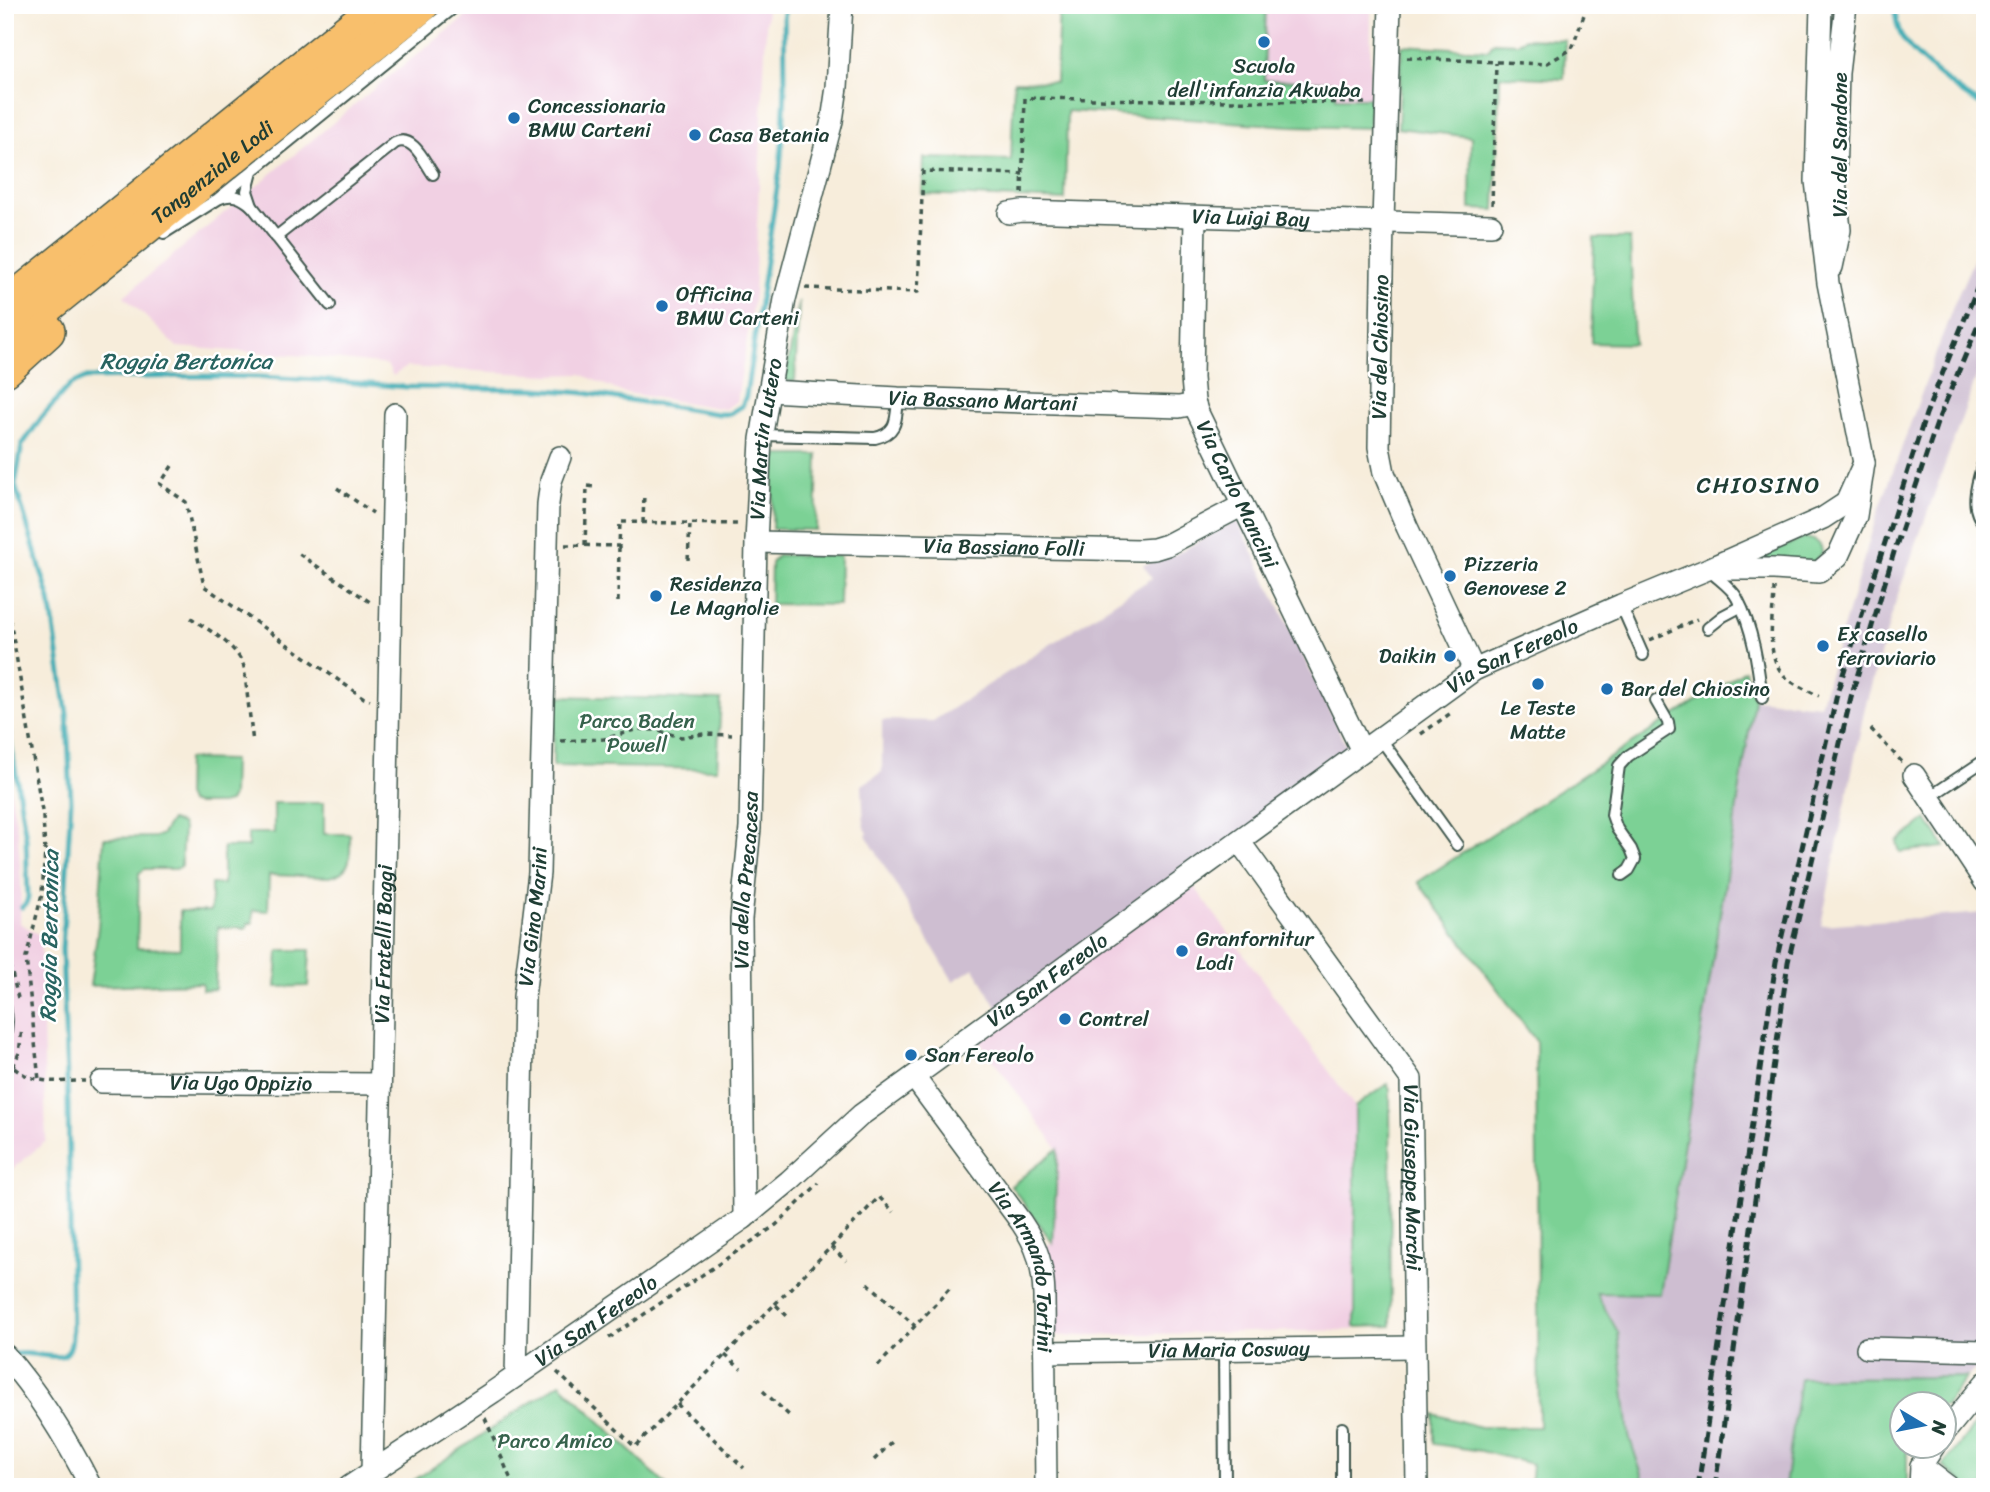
<svg xmlns="http://www.w3.org/2000/svg" width="1990" height="1492" viewBox="0 0 1990 1492" font-family="Sriracha,sans-serif">
	<style>
		.built { fill: #f1d0e3 }
		.industrial { fill: #cebed1 }
		.green { fill: #7bd195; stroke: #4d8764; stroke-width: 2 }
		.lines { fill: none; stroke-linecap: round; stroke-linejoin: round }
		.stream { stroke: #3aacb4; stroke-width: 5 }
		.service-casing { stroke: #3f574d; stroke-width: 14 }
		.minor-casing { stroke: #3f574d; stroke-width: 24 }
		.trunk-casing { stroke: #3f574d; stroke-width: 38 }
		.path { stroke: #3f574d; stroke-width: 3.5; stroke-dasharray: 5 5; stroke-linecap: butt }
		.service { stroke: #fff; stroke-width: 10 }
		.minor { stroke: #fff; stroke-width: 21 }
		.trunk { stroke: #f8bf6c; stroke-width: 35 }
		.rail { stroke: #1f3d34; stroke-width: 5; stroke-dasharray: 10 5; stroke-linecap: butt }
		.poi-dot { fill: #1f6fb2; stroke: #fff; stroke-width: 2.5 }
		.labels { text-anchor: middle; stroke-width: 5; stroke-linejoin: round; paint-order: stroke }
		.poi-label { font-size: 21px; fill: #1f3d34; stroke: #fff; text-anchor: start }
		.street-label { font-size: 21px; fill: #1f3d34; stroke: #fff }
		.park-label { font-size: 21px; fill: #36624c; stroke: #fff }
		.water-label { font-size: 23px; font-style: italic; fill: #286461; stroke: #fff }
		.neighbourhood-label { font-size: 23px; letter-spacing: 2px; fill: #1f3d34; stroke: #fff }
	</style>
	<rect width="100%" height="100%" fill="#fff"/>
	<filter id="ink" filterUnits="userSpaceOnUse"><feTurbulence type="fractalNoise" baseFrequency=".0143" numOctaves="2"/><feDisplacementMap in="SourceGraphic" scale="14" xChannelSelector="R" yChannelSelector="G"/><feConvolveMatrix kernelMatrix="1 2 1 2 8 2 1 2 1" color-interpolation-filters="sRGB"/></filter>
	<filter id="wash" filterUnits="userSpaceOnUse"><feTurbulence type="fractalNoise" baseFrequency=".00686" numOctaves="4" result="noise"/><feDisplacementMap in="SourceGraphic" scale="28" xChannelSelector="R" yChannelSelector="G"/><feGaussianBlur stdDeviation="1.57" result="paint"/><feColorMatrix in="noise" values="0 0 0 0 0 0 0 0 0 0 0 0 0 0 0 0 0 1.4 0 .05"/><feComposite in="paint" operator="in"/></filter>
	<g filter="url(#wash)">
		<rect width="100%" height="100%" fill="#f7eddb"/>
		<g class="built">
			<path d="M481,5H767L754,295L737,401L725,409L621,392L581,374L549,375L406,367L393,376L387,365L307,356L177,347L124,296L387,78Z"/>
			<path d="M1185,5H1371L1370,98L1118,94Z"/>
			<path d="M5,756L18,835L21,881L20,923L41,936L46,1141L5,1175Z"/>
			<path d="M1189,879L1355,1107V1330L1046,1336L1038,1250L1053,1242L1058,1149L975,1035Z"/>
		</g>
		<g class="industrial">
			<path d="M1985,234V360L1979,370L1897,597L1865,707L1821,925L1985,913V1360L1967,1377L1801,1378L1785,1487H1646L1629,1436L1618,1332L1596,1293L1660,1294L1754,699L1820,705L1876,518L1954,304Z"/>
			<path d="M1234,522L1239,523L1342,737L1353,756L1000,1012L974,968L953,981L866,835L868,833L864,827L862,785L882,772V720L933,721L1152,578L1143,565L1176,554Z"/>
		</g>
		<g class="green">
			<path d="M1059,5H1266L1264,80L1336,82V98H1370L1369,128L1291,126L1067,111L1065,200L922,194L924,158L1011,160L1014,81L1056,82Z"/>
			<path d="M1525,38L1565,40L1564,79L1500,76L1495,210L1470,209L1471,137L1398,128L1402,45L1488,50L1494,42L1518,43Z"/>
			<path d="M1594,238H1630L1634,344L1591,343Z"/>
			<path d="M799,301L795,381H785Z"/>
			<path d="M774,455H818L816,530L772,529Z"/>
			<path d="M1804,538C1814,539 1822,542 1822,553L1814,562L1763,560V555Z"/>
			<path d="M778,555L840,556L839,605L770,604L771,563Z"/>
			<path d="M1745,670L1754,699L1660,1294L1596,1293L1618,1332L1629,1436L1646,1487H1530L1532,1464L1481,1451L1434,1444V1414L1480,1427H1539L1536,1041L1418,882Z"/>
			<path d="M554,696L721,700L717,769L553,766Z"/>
			<path d="M187,759L233,760L232,796L229,802L221,804H195L189,802L186,795Z"/>
			<path d="M274,803H324V834H350C350,853 354,873 329,877L269,875L268,911L253,910V923H248L247,928L218,927L215,989L202,990V983L90,986L98,927L104,838L156,837L162,834L171,820L181,824L183,829L181,866L176,869H145L139,873L137,948L180,949V911H211V884H223V847H248V833H274Z"/>
			<path d="M1927,819L1945,847L1900,852L1897,842Z"/>
			<path d="M280,950H310L308,986L276,987L278,953Z"/>
			<path d="M1387,1084L1390,1090L1391,1326L1355,1327V1107Z"/>
			<path d="M1058,1149L1053,1243L1011,1186Z"/>
			<path d="M1967,1377L1945,1406L1902,1404V1446L1911,1447L1907,1452V1487H1785L1800,1378Z"/>
			<path d="M560,1383L668,1487H404Z"/>
			<path d="M1985,1412V1487H1968L1943,1466Z"/>
		</g>
		<g class="lines">
			<g class="stream">
				<path d="M1894,5C1895,15 1897,28 1902,37C1915,59 1962,95 1985,107"/>
				<path d="M5,479L15,485"/>
				<path d="M5,706L26,838L28,897L26,904L22,907"/>
				<path d="M14,1354C19,1354 25,1353 31,1354C51,1355 71,1366 72,1336L68,1105L62,949L71,801L67,714L50,600L15,485L22,445L42,417L70,385L85,378L206,376L262,377L319,380L407,387L536,389L584,393L719,414H729L742,406L746,396L780,168L783,133L785,88L784,5"/>
			</g>
		</g>
	</g>
	<g filter="url(#ink)">
		<g class="lines">
			<defs>
				<g id="service">
					<path d="M220,198C233,193 242,197 252,206L330,305"/>
					<path d="M252,206L247,191L252,172"/>
					<path d="M164,233L218,199L457,5"/>
					<path d="M276,237L395,143C413,134 424,161 433,174"/>
					<path d="M762,435L875,438C898,433 896,419 898,398"/>
					<path d="M1985,456C1980,476 1966,508 1985,524"/>
					<path d="M1710,571C1718,579 1732,588 1737,598C1753,628 1758,665 1762,698"/>
					<path d="M1621,605L1643,655"/>
					<path d="M1708,628L1723,616L1740,607"/>
					<path d="M1380,738L1457,845"/>
					<path d="M1928,798L1985,760"/>
					<path d="M1622,875L1629,870L1635,859L1631,849L1617,829L1612,815L1619,766L1628,756L1669,729L1668,722L1656,701"/>
					<path d="M5,1005L7,1020L5,1043"/>
					<path d="M1224,1349L1225,1487"/>
					<path d="M1342,1428V1487"/>
				</g>
				<g id="minor">
					<path d="M1390,5L1383,221L1379,447L1384,473L1407,527L1474,670"/>
					<path id="s1" d="M1009,213L1022,211L1491,225"/>
					<path id="s2" d="M1195,217L1192,378L1194,401L1197,411L1362,751"/>
					<path d="M1832,267L1840,230L1835,180L1838,73L1846,5"/>
					<path id="s3" d="M769,391L898,398L1179,407L1195,404"/>
					<path id="s4" d="M756,542L1140,550L1154,549L1167,545L1243,505"/>
					<path d="M1717,569H1774L1819,572L1838,556L1856,516L1864,463L1828,283L1816,181L1821,5"/>
					<path d="M1914,775L1985,882"/>
					<path id="s5" d="M1239,841L1411,1079L1417,1487"/>
					<path id="s6" d="M914,1077L1021,1222C1038,1247 1043,1266 1044,1296L1046,1487"/>
					<path id="s7" d="M101,1082L380,1084"/>
					<path id="s8" d="M744,1218L741,919L750,828L756,542L761,439L785,299L832,121L837,87L842,5"/>
					<path d="M1867,1348L1985,1351"/>
					<path id="s9" d="M1045,1352L1414,1347"/>
					<path d="M5,1355C40,1395 67,1440 91,1487"/>
					<path id="s10" d="M516,1376L524,997L539,873L548,504L551,481L560,457"/>
					<path d="M1944,1433L1985,1383"/>
					<path d="M1921,1466L1949,1487"/>
					<path id="s11" d="M372,1472L395,414"/>
					<path id="s12" d="M349,1487L493,1392L744,1218L789,1181L861,1115L1474,670L1621,605L1708,569L1823,518L1846,503L1864,463"/>
					<path d="M1920,1487L1921,1466L1934,1446"/>
				</g>
				<g id="trunk">
					<path d="M5,307L381,5"/>
					<path id="s13" d="M5,339L421,5"/>
					<path d="M5,369L47,331"/>
				</g>
			</defs>
			<use href="#service" class="service-casing"/>
			<use href="#minor" class="minor-casing"/>
			<use href="#trunk" class="trunk-casing"/>
			<g class="path">
				<path d="M1407,58L1546,64L1572,49L1586,9"/>
				<path d="M1022,193L1025,98L1368,103"/>
				<path d="M1492,205L1496,63"/>
				<path d="M805,288L918,292L923,171L1023,174"/>
				<path d="M172,466L160,484L186,502L204,586L364,698L370,700"/>
				<path d="M337,488L373,513"/>
				<path d="M643,523L644,493"/>
				<path d="M565,545L619,546L620,522L737,524"/>
				<path d="M585,545L587,486L596,487"/>
				<path d="M299,554L373,604"/>
				<path d="M688,560L690,524"/>
				<path d="M1774,588C1774,617 1762,659 1789,680C1797,686 1809,691 1819,696"/>
				<path d="M5,589L43,817L45,851L42,894L26,958L39,1080"/>
				<path d="M618,602L619,546"/>
				<path d="M191,618C211,632 236,644 244,667L253,743"/>
				<path d="M1650,640L1697,619"/>
				<path d="M1871,729L1903,763"/>
				<path d="M1421,734L1451,713"/>
				<path d="M561,741L604,739L638,729L655,730L681,737L704,734L732,735"/>
				<path d="M5,945L18,998"/>
				<path d="M14,1068C36,1085 58,1081 85,1081"/>
				<path d="M5,1085L19,1053L22,1029"/>
				<path d="M831,1247L879,1197L894,1212"/>
				<path d="M868,1283L915,1326"/>
				<path d="M775,1304L831,1247L846,1261"/>
				<path d="M609,1338L776,1225L819,1183"/>
				<path d="M725,1355L741,1369"/>
				<path d="M878,1366L952,1286"/>
				<path d="M557,1372L635,1447L775,1304L790,1319"/>
				<path d="M763,1391L792,1418"/>
				<path d="M677,1404L744,1468"/>
				<path d="M485,1418L514,1487"/>
				<path d="M874,1460L894,1440"/>
				<path d="M849,1487L853,1483"/>
			</g>
			<use href="#service" class="service"/>
			<use href="#minor" class="minor"/>
			<use href="#trunk" class="trunk"/>
			<g class="rail">
				<path d="M1698,1487L1776,962L1838,690L1926,414L1985,269"/>
				<path d="M1715,1487L1788,962L1851,697L1894,552L1938,420L1985,309"/>
			</g>
		</g>
	</g>
	<g class="poi-dot">
		<circle cx="1264" cy="42" r="7"/>
		<circle cx="514" cy="118" r="7"/>
		<circle cx="695" cy="135" r="7"/>
		<circle cx="662" cy="306" r="7"/>
		<circle cx="1450" cy="576" r="7"/>
		<circle cx="656" cy="596" r="7"/>
		<circle cx="1823" cy="646" r="7"/>
		<circle cx="1450" cy="656" r="7"/>
		<circle cx="1538" cy="684" r="7"/>
		<circle cx="1607" cy="689" r="7"/>
		<circle cx="1182" cy="951" r="7"/>
		<circle cx="1065" cy="1019" r="7"/>
		<circle cx="911" cy="1055" r="7"/>
	</g>
	<g class="labels">
		<g class="poi-label">
			<text x="1264" y="73" text-anchor="middle">Scuola<tspan x="1264" dy="24">dell'infanzia Akwaba</tspan></text>
			<text x="528" y="113">Concessionaria<tspan x="528" dy="24">BMW Carteni</tspan></text>
			<text x="709" y="142">Casa Betania</text>
			<text x="676" y="301">Officina<tspan x="676" dy="24">BMW Carteni</tspan></text>
			<text x="1464" y="571">Pizzeria<tspan x="1464" dy="24">Genovese 2</tspan></text>
			<text x="670" y="591">Residenza<tspan x="670" dy="24">Le Magnolie</tspan></text>
			<text x="1837" y="641">Ex casello<tspan x="1837" dy="24">ferroviario</tspan></text>
			<text x="1436" y="663" text-anchor="end">Daikin</text>
			<text x="1621" y="696">Bar del Chiosino</text>
			<text x="1538" y="715" text-anchor="middle">Le Teste<tspan x="1538" dy="24">Matte</tspan></text>
			<text x="1196" y="946">Granfornitur<tspan x="1196" dy="24">Lodi</tspan></text>
			<text x="1079" y="1026">Contrel</text>
			<text x="925" y="1062">San Fereolo</text>
		</g>
		<g class="street-label">
			<text transform="translate(1840 145) rotate(-90)" y="7">Via del Sandone</text>
			<text dy="7" stroke="none"><textPath href="#s13" startOffset="266">Tangenziale Lodi</textPath></text>
			<text dy="7" stroke="none"><textPath href="#s1" startOffset="242">Via Luigi Bay</textPath></text>
			<text transform="translate(1380 347) rotate(-89)" y="7">Via del Chiosino</text>
			<text dy="7" stroke="none"><textPath href="#s3" startOffset="214">Via Bassano Martani</textPath></text>
			<text dy="7" stroke="none"><textPath href="#s8" startOffset="780">Via Martin Lutero</textPath></text>
			<text dy="7" stroke="none"><textPath href="#s2" startOffset="287">Via Carlo Mancini</textPath></text>
			<text dy="7" stroke="none"><textPath href="#s4" startOffset="248">Via Bassiano Folli</textPath></text>
			<text dy="7" stroke="none"><textPath href="#s12" startOffset="1432">Via San Fereolo</textPath></text>
			<text dy="7" stroke="none"><textPath href="#s8" startOffset="338">Via della Precacesa</textPath></text>
			<text dy="7" stroke="none"><textPath href="#s10" startOffset="460">Via Gino Marini</textPath></text>
			<text dy="7" stroke="none"><textPath href="#s11" startOffset="528">Via Fratelli Baggi</textPath></text>
			<text dy="7" stroke="none"><textPath href="#s12" startOffset="864">Via San Fereolo</textPath></text>
			<text dy="7" stroke="none"><textPath href="#s7" startOffset="140">Via Ugo Oppizio</textPath></text>
			<text dy="7" stroke="none"><textPath href="#s5" startOffset="392">Via Giuseppe Marchi</textPath></text>
			<text dy="7" stroke="none"><textPath href="#s6" startOffset="224">Via Armando Tortini</textPath></text>
			<text dy="7" stroke="none"><textPath href="#s12" startOffset="298">Via San Fereolo</textPath></text>
			<text dy="7" stroke="none"><textPath href="#s9" startOffset="184">Via Maria Cosway</textPath></text>
		</g>
		<g class="park-label">
			<text x="637" y="728">Parco Baden<tspan x="637" dy="24">Powell</tspan></text>
			<text x="555" y="1448">Parco Amico</text>
		</g>
		<g class="water-label">
			<text x="186" y="369">Roggia Bertonica</text>
			<text transform="translate(49 936) rotate(-89)" y="8">Roggia Bertonica</text>
		</g>
		<g class="neighbourhood-label">
			<text x="1759" y="493">CHIOSINO</text>
		</g>
	</g>
	<rect width="1990" height="1492" fill="none" stroke="#fff" stroke-width="28"/>
	<g transform="translate(1923 1425) rotate(100)"><circle r="33" fill="#ffffff" stroke="#a5b1ae" stroke-width="2"/>
	<path d="M0-5L12 26L0 18L-12 26Z" fill="#1f6fb2"/>
	<text y="-10" font-size="19" font-weight="bold" text-anchor="middle" fill="#1f3d34">N</text>
	</g>
</svg>
